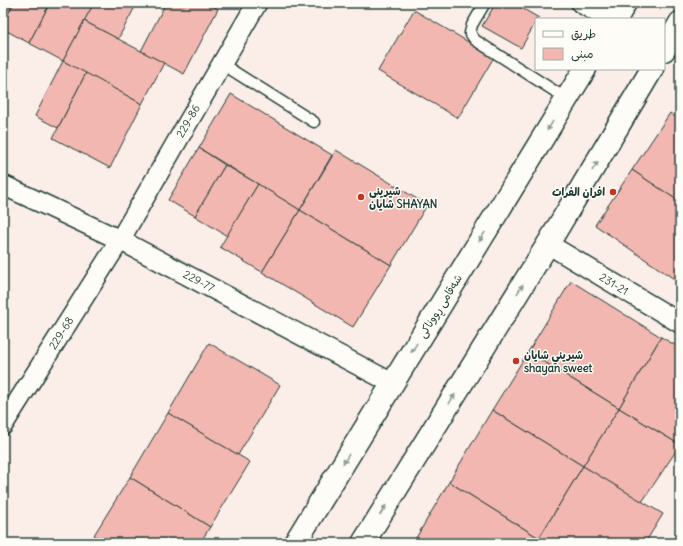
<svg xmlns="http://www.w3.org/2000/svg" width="683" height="546" viewBox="0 0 683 546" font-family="Delius,'Playpen Sans Arabic',sans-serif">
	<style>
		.building { fill: #f3b7b1; stroke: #1f3d34 }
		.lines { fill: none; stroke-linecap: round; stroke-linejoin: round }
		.lane-casing { stroke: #1f3d34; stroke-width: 13 }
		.street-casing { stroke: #1f3d34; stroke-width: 22 }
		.secondary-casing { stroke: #1f3d34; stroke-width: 25 }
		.lane { stroke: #fdfcf7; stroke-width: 10 }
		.street { stroke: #fdfcf7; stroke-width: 19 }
		.secondary { stroke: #fdfcf7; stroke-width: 22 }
		.oneway { fill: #8e9c96 }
		.poi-dot { fill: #c8321e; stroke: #fdfcf7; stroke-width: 1.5 }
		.labels { text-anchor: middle; stroke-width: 3; stroke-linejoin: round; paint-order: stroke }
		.street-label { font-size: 11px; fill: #1f3d34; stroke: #fdfcf7 }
		.poi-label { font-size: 11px; font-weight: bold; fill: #1f3d34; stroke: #fdfcf7; text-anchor: start }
	</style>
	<rect width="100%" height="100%" fill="#fbeee9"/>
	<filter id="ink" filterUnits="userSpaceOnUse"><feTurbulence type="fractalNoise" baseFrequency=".025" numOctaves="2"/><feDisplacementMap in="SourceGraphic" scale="8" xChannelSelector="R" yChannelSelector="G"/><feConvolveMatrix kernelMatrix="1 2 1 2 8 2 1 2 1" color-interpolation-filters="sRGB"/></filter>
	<g filter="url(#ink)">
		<g class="building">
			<path d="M3,3H14L3,23Z"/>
			<path d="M14,3H50L29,43L3,29V23Z"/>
			<path d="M50,3H94L63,61L29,43Z"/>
			<path d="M94,3H137L118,39L84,21Z"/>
			<path d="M166,3H208L218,9L184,74L141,51Z"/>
			<path d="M496,3H513L539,18L536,19V22L521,48L482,26Z"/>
			<path d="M414,10L494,57L458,118L378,71Z"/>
			<path d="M84,21L164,63L142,104L63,61Z"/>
			<path d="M63,61L86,73L58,128L35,116Z"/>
			<path d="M86,73L142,104L110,168L53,138Z"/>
			<path d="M231,94L332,155L300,210L199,148Z"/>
			<path d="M670,113L680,120V202L632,170Z"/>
			<path d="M199,148L225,165L195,216L168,200Z"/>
			<path d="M336,150L427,205L391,265L300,210Z"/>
			<path d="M225,165L258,184L227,236L195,216Z"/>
			<path d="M632,170L680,202V283L595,225Z"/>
			<path d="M258,184L300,210L262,272L220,247Z"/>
			<path d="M300,210L391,265L353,327L262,272Z"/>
			<path d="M571,281L661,337L619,408L528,352Z"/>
			<path d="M661,337L680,348V445L619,408Z"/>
			<path d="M209,343L280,385L238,455L168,413Z"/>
			<path d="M528,352L619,408L583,466L492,410Z"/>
			<path d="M619,408L680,445L642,502L583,466Z"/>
			<path d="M492,410L583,466L539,538L449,482Z"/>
			<path d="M168,413L250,462L210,527L130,477Z"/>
			<path d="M583,466L663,514L645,543H548L539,538Z"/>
			<path d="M130,477L210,527L200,543H106L94,535Z"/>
			<path d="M449,482L539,538L536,543H413Z"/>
			<path d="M539,538L548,543H536Z"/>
		</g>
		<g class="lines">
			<defs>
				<g id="lane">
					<path d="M485,3L472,25L470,33L475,40L567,99"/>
					<path d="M222,64L314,122"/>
				</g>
				<g id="street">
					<path d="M581,3L608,19"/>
					<path d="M3,185L120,240L392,383"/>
					<path d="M548,244L680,323"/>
					<path d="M3,425L120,240L257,3"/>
				</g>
				<g id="secondary">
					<path d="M616,19L625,3"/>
					<path d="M664,50L680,23"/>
					<path d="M295,543L585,69"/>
					<path d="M363,543L548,244L652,69"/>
				</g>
			</defs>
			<use href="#lane" class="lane-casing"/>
			<use href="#street" class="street-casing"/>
			<use href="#secondary" class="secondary-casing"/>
			<use href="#lane" class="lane"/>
			<use href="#street" class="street"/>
			<use href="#secondary" class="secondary"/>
		</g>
		<defs><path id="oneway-solid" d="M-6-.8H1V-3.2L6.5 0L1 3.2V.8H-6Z"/></defs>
		<g class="oneway">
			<use href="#oneway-solid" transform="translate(550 126) rotate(122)"/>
			<use href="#oneway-solid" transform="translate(595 166) rotate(-59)"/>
			<use href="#oneway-solid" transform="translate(482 237) rotate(122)"/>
			<use href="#oneway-solid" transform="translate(520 289) rotate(-58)"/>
			<use href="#oneway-solid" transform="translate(414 348) rotate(122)"/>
			<use href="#oneway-solid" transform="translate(452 399) rotate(-58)"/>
			<use href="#oneway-solid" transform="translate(346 459) rotate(121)"/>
			<use href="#oneway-solid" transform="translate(383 510) rotate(-58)"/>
		</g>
	</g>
	<g class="poi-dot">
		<circle cx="613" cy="192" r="4"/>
		<circle cx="361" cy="197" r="4"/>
		<circle cx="516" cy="361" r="4"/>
	</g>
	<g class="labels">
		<g class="street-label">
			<text transform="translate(188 121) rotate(-60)" y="4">229-86</text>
			<text transform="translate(199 281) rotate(28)" y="4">229-77</text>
			<text transform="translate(614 284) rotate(31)" y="4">231-21</text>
			<text transform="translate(440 306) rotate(-58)" y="4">شەقامی ڕووناکی</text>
			<text transform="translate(61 333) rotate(-58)" y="4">229-68</text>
		</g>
		<g class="poi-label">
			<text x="369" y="195">شيرينى<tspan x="369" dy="13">شايان SHAYAN</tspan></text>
			<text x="605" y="196" text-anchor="end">افران الفرات</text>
			<text x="524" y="359">شيريني شايان<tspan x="524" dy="13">shayan sweet</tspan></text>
		</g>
	</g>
	<rect width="683" height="546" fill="none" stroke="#fdfcf7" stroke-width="16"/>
	<rect x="8" y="8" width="667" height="530" fill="none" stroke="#1f3d34" stroke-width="1.5" filter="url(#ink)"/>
	<rect x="535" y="18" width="130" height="52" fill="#fdfcf7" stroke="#a4b0a9"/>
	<rect x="543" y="31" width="20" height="6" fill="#fdfcf7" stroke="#a4b0a9"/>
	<text x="571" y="38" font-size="12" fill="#1f3d34">طريق</text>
	<rect x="543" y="48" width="20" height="12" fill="#f3b7b1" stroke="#a4b0a9"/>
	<text x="571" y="58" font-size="12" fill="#1f3d34">مبنى</text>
</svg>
